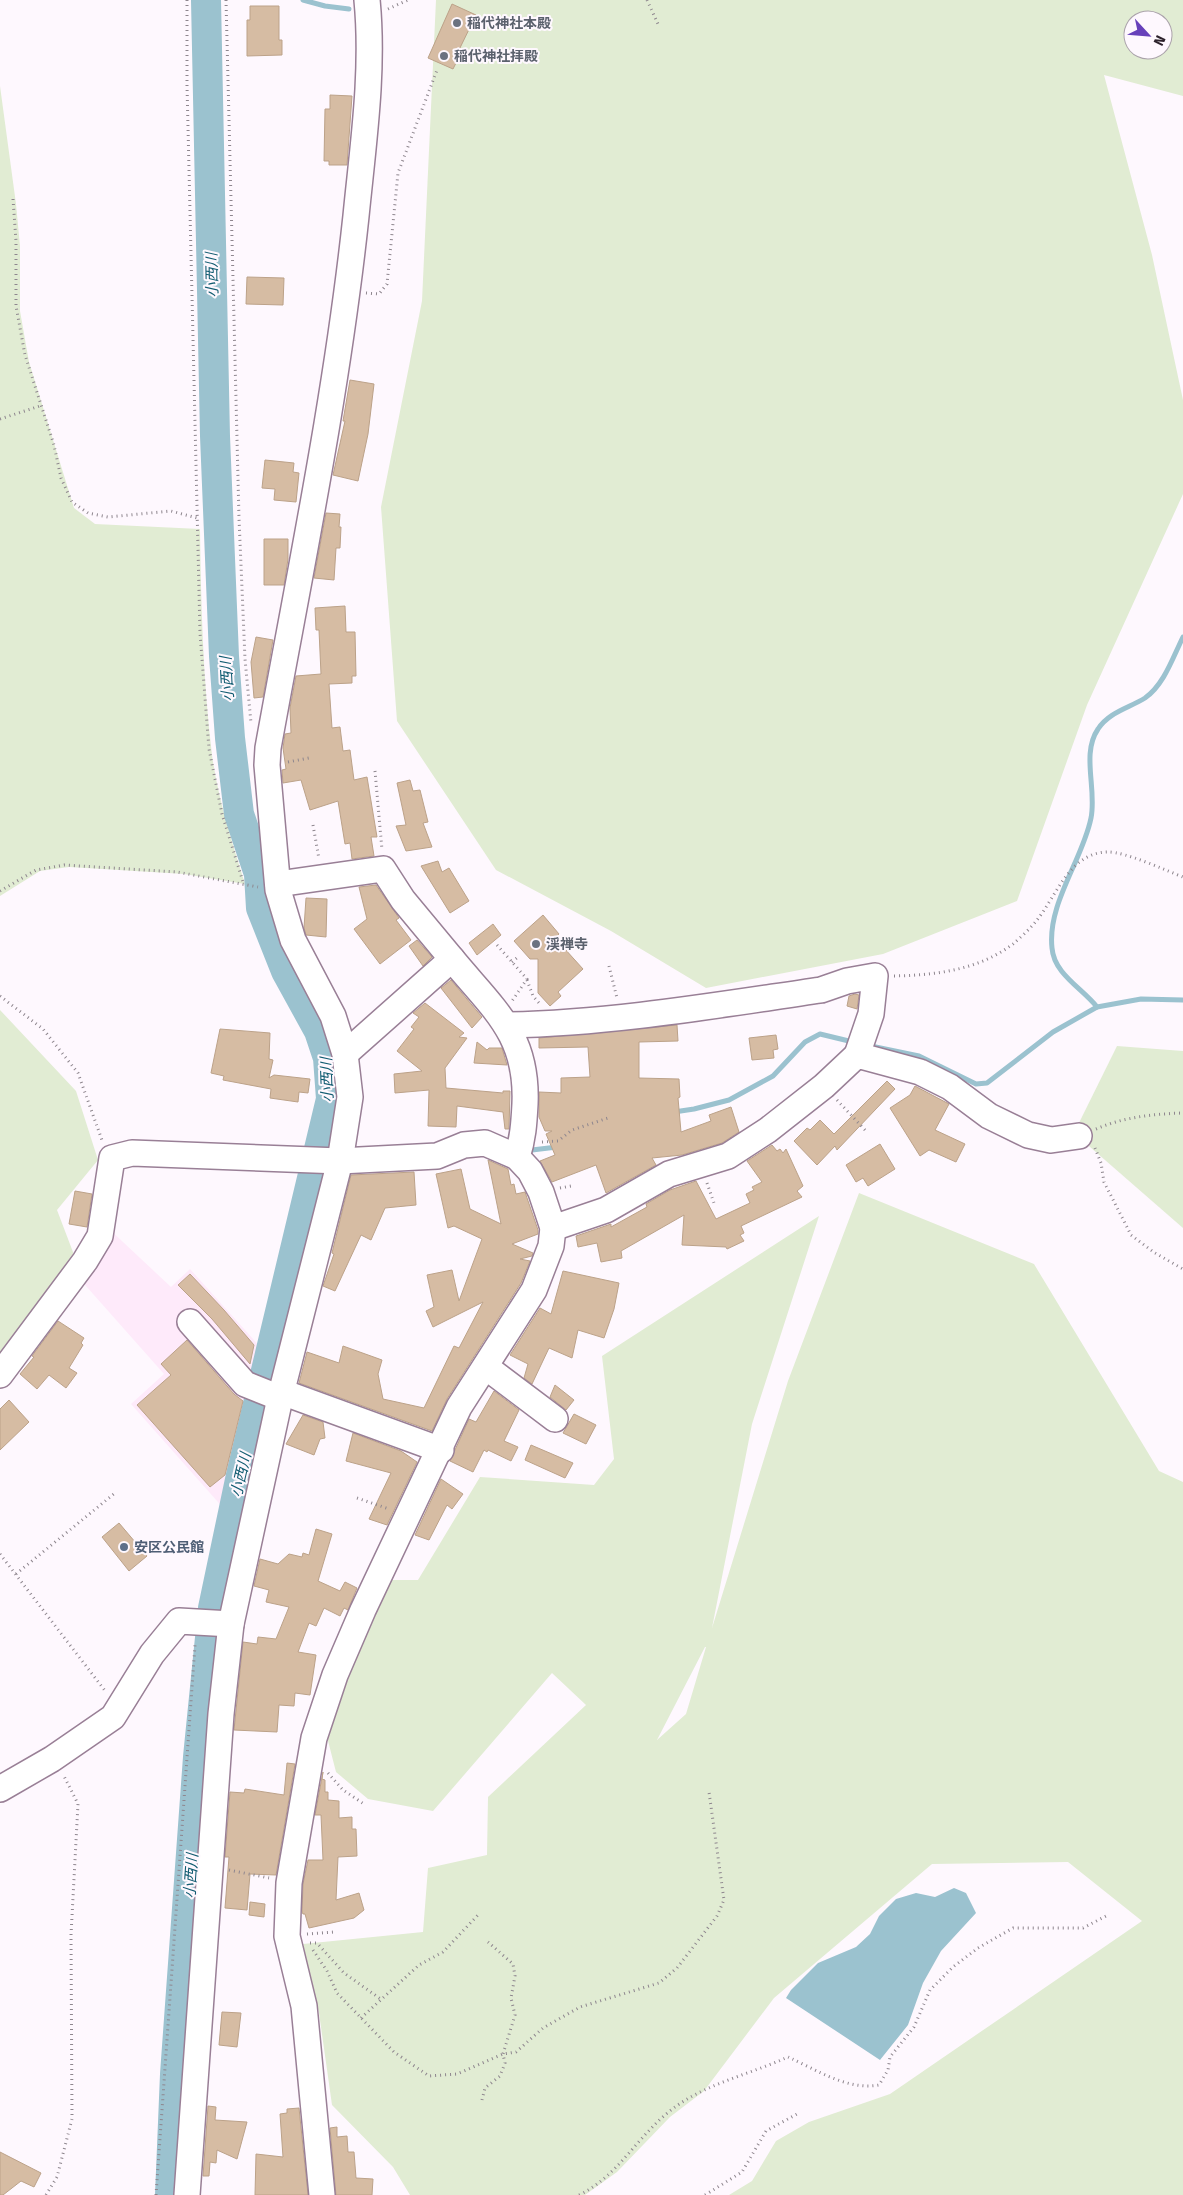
<svg xmlns="http://www.w3.org/2000/svg" width="1183" height="2195" viewBox="0 0 1183 2195" font-family="'Fira Sans','Noto Sans JP',sans-serif">
	<style>
		.industrial { fill: #feeafa }
		.green { fill: #e1ecd3; fill-rule: evenodd }
		.water { fill: #9bc2cf }
		.lines { fill: none; stroke-linecap: round; stroke-linejoin: round }
		.stream { stroke: #9bc2cf; stroke-width: 5 }
		.river { stroke: #9bc2cf; stroke-width: 30 }
		.building { fill: #d6bca3; stroke: #bca289 }
		.minor-casing { stroke: #997f96; stroke-width: 28 }
		.path { stroke: #8e868e; stroke-width: 3; stroke-dasharray: 1 4; stroke-linecap: butt }
		.minor { stroke: #fff; stroke-width: 25 }
		.worship-dot { fill: #6b7280; stroke: #fef8fe; stroke-width: 2 }
		.service-dot { fill: #5c6f8a; stroke: #fef8fe; stroke-width: 2 }
		.labels { text-anchor: middle; stroke-width: 4; stroke-linejoin: round; paint-order: stroke }
		.worship-label { font-size: 14px; font-weight: bold; fill: #5b616d; stroke: #fef8fe; text-anchor: start }
		.service-label { font-size: 14px; font-weight: bold; fill: #4e5e75; stroke: #fef8fe; text-anchor: start }
		.water-label { font-size: 15px; font-style: italic; fill: #115c71; stroke: #fef8fe }
	</style>
	<rect width="100%" height="100%" fill="#fef8fe"/>
	<path class="industrial" d="M107,1227L171,1287L190,1269L264,1351L225,1510L131,1404L164,1374L78,1277Z"/>
	<g class="green">
		<path d="M436,0H1183V96L1104,75L1152,255L1183,400V494L1087,705L1017,901L883,954L706,988L611,931L496,870L397,721L381,507L422,301ZM1133,20H1163V50H1133Z"/>
		<path d="M0,86L16,204L20,246V311L29,362L74,508L95,524L200,529C201,605 203,680 212,755C218,799 232,842 245,884L184,874L69,867L40,871L0,896Z"/>
		<path d="M0,1010L76,1091L98,1160L57,1210L76,1260L0,1358Z"/>
		<path d="M1117,1046L1183,1051V1228L1074,1133Z"/>
		<path d="M859,1193L1034,1264L1159,1471L1183,1482V2195H729L752,2181L776,2141L809,2122L890,2094L1142,1921L1068,1862L932,1864L774,1998L704,2091L670,2117L617,2172L585,2195H410L393,2167L332,2105L319,2013L303,1944L423,1932L428,1868L487,1855L488,1797L586,1705L552,1673L433,1811L368,1799L336,1772L326,1733L345,1678L389,1580H418L480,1477L594,1485L614,1459L602,1356L819,1216L752,1424L712,1628L788,1381ZM706,1647L686,1714L657,1740L705,1647Z"/>
	</g>
	<path class="water" d="M954,1888L966,1893L976,1913L941,1951L923,1983L908,2025L880,2060L786,1998L791,1990L818,1963L856,1947L870,1934L879,1916L896,1899L916,1893L935,1897Z"/>
	<g class="lines">
		<g class="stream">
			<path d="M303,0L325,6L349,9"/>
			<path d="M1097,1007C1082,988 1054,974 1052,948C1047,904 1083,859 1091,818C1097,789 1081,754 1098,729C1109,712 1129,708 1145,698C1164,685 1173,657 1183,637"/>
			<path d="M866,1045L919,1056L976,1084L987,1083L1053,1032L1097,1007L1141,999L1183,1000"/>
			<path d="M674,1112L694,1109L729,1100L773,1076L805,1042L820,1034L853,1042"/>
			<path d="M526,1148L532,1150L557,1147"/>
		</g>
		<path class="river" d="M170,2195L175,2074L198,1757L213,1608L241,1475L331,1099L328,1058L319,1031L286,971L261,908L259,874L239,814L230,738L224,656L215,436L206,0"/>
	</g>
	<g class="building">
		<path d="M452,4L476,15L457,54L460,55L453,69L428,58Z"/>
		<path d="M250,6H279V40H282V55L247,56V20H250Z"/>
		<path d="M330,95L352,96L347,165H329V161H324L325,109H330Z"/>
		<path d="M247,277L284,278L283,305L246,304Z"/>
		<path d="M350,380L374,384L368,434L358,481L333,475L345,421H343Z"/>
		<path d="M265,460L294,463L293,472L299,473L296,502L274,500L275,489L262,488Z"/>
		<path d="M326,513L340,514L339,527H341L340,548H336L334,580L314,578Z"/>
		<path d="M264,539H288V559L284,585H264Z"/>
		<path d="M345,606L346,632H355L356,676H352V683L329,684L332,728L340,727L343,751L350,750L354,780L367,777L377,837H371L374,856L352,859L350,843L345,844L338,801L310,810L301,780L283,783L282,770L286,769L283,748L285,734L291,733L290,708L296,676L321,674L319,630H316L315,608Z"/>
		<path d="M256,637L273,640L263,697L254,698L251,662Z"/>
		<path d="M410,780L413,791L420,790L428,822L423,823L432,847L406,851L396,826L406,825L397,783Z"/>
		<path d="M438,861L442,872L449,868L469,901L450,913L421,866Z"/>
		<path d="M376,885L399,918L396,920L411,940L380,964L354,929L367,919L359,887Z"/>
		<path d="M306,898L327,899L326,937L306,935L304,928Z"/>
		<path d="M543,915L559,934L555,938L583,969L558,992L561,996L550,1006L538,993V959H530L514,941Z"/>
		<path d="M493,924L501,935L477,955L469,943Z"/>
		<path d="M417,940L432,957L423,966L409,946Z"/>
		<path d="M451,980L482,1017L472,1028L441,988Z"/>
		<path d="M855,994L859,995L857,1009L847,1006L849,996Z"/>
		<path d="M425,1003L464,1033L459,1037L467,1038L445,1068L446,1088L503,1093V1091H510L509,1129H505L503,1112L457,1106L456,1127L428,1126L429,1090L395,1093L394,1074L422,1071L397,1051L414,1029L411,1027L419,1017L413,1013Z"/>
		<path d="M677,1025L678,1041L639,1042V1078L679,1079L680,1097L678,1098L681,1132L711,1121L709,1115L731,1107L739,1132L722,1143L682,1155L652,1158L656,1165L606,1193L596,1165L552,1182L540,1161L555,1155L546,1134L552,1131H545L539,1117V1092L561,1093V1078L590,1077L588,1047L539,1048V1038Z"/>
		<path d="M220,1029L270,1033L269,1059L273,1060L269,1078L274,1075L310,1079L308,1093L299,1092L298,1102L270,1098L271,1089L223,1080L224,1076L211,1073Z"/>
		<path d="M776,1035L778,1049L773,1050L774,1058L752,1060L749,1038Z"/>
		<path d="M477,1042L487,1050L489,1048H502L507,1065L474,1063Z"/>
		<path d="M887,1081L895,1089L837,1150L835,1146L817,1165L794,1141L807,1128L810,1130L820,1120L834,1134Z"/>
		<path d="M915,1086L949,1104L935,1130L965,1144L956,1162L929,1150L920,1156L890,1108L910,1095Z"/>
		<path d="M880,1144L895,1169L868,1186L863,1178L856,1182L846,1165Z"/>
		<path d="M772,1145L777,1151L780,1149L783,1153L786,1149L803,1186L797,1191L802,1197L741,1226L744,1233L740,1235L744,1241L727,1249L726,1247L682,1245L684,1215L621,1251L622,1258L601,1262L597,1243L578,1247L576,1236L611,1224V1227L647,1207L646,1204L670,1190L696,1181L716,1219L750,1203L746,1194L754,1190L752,1187L762,1182L747,1161Z"/>
		<path d="M488,1160L508,1169L511,1185L514,1184L516,1194L525,1192L538,1230V1234L512,1244L533,1253L532,1256L520,1259L530,1261L521,1283L447,1399L432,1431L299,1383L307,1352L339,1363L343,1346L382,1360L378,1374L383,1399L424,1408L454,1346L459,1348L483,1302L433,1327L426,1311L434,1307L427,1275L452,1270L459,1301L482,1239L454,1226L448,1228L436,1174L461,1169L470,1209L501,1224Z"/>
		<path d="M414,1172L416,1205L385,1208L371,1240L361,1235L335,1291L323,1286L334,1254L332,1253L351,1175Z"/>
		<path d="M75,1191L92,1194L87,1227L69,1224Z"/>
		<path d="M563,1271L619,1283L614,1309L604,1338L578,1330L572,1358L549,1348L532,1384L524,1378L528,1364L510,1355L540,1308L551,1314Z"/>
		<path d="M190,1274L224,1310L254,1345L250,1364L212,1319L178,1285Z"/>
		<path d="M58,1321L84,1338L81,1343L83,1345L69,1368L77,1373L66,1388L49,1375L37,1389L20,1374L34,1357L32,1356Z"/>
		<path d="M187,1340L234,1394L243,1401L225,1475L210,1487L137,1405L171,1375L161,1364Z"/>
		<path d="M555,1385L574,1400L566,1410L550,1397Z"/>
		<path d="M494,1391L519,1410L504,1441L518,1447L511,1461L488,1450L487,1452L484,1450L473,1472L450,1461L469,1419L476,1422Z"/>
		<path d="M9,1400L29,1422L0,1450V1409Z"/>
		<path d="M574,1414L596,1425L586,1444L563,1433Z"/>
		<path d="M303,1415L323,1422L325,1438L320,1439L314,1455L286,1444Z"/>
		<path d="M353,1433L401,1451L417,1462L387,1525L369,1519L391,1473L346,1461Z"/>
		<path d="M531,1445L573,1463L565,1478L525,1460Z"/>
		<path d="M441,1479L463,1494L452,1509L447,1505L429,1540L415,1535Z"/>
		<path d="M119,1523L147,1556L129,1571L102,1537Z"/>
		<path d="M316,1529L332,1534L318,1581L340,1591L345,1582L357,1588L348,1610L344,1608L340,1616L324,1608L316,1626L309,1623L298,1652L316,1655L310,1695L295,1693L294,1706L279,1705L277,1732L234,1730L243,1642L257,1644L258,1637L276,1639L289,1607L266,1602L269,1590L254,1586L260,1559L278,1564L289,1554L302,1557L303,1553L309,1555Z"/>
		<path d="M287,1763L295,1764L276,1875L250,1874L247,1910L225,1908L229,1857H225L230,1792L244,1793L245,1789L284,1795Z"/>
		<path d="M323,1772L322,1779L325,1780V1792H328V1800L339,1801V1818L352,1817V1829H356L357,1856L338,1857L336,1900L359,1893L364,1910L354,1918L309,1928L305,1914H303L302,1912L303,1884L308,1860H323L321,1815H315Z"/>
		<path d="M250,1902L265,1904L264,1917L249,1915Z"/>
		<path d="M222,2012L241,2013L237,2047L219,2045Z"/>
		<path d="M208,2106L216,2107L215,2120L247,2122L237,2159L217,2150L216,2163L210,2162L209,2176H203Z"/>
		<path d="M299,2108L308,2195H255L256,2154L283,2157L280,2114L287,2113V2109Z"/>
		<path d="M337,2127V2137L347,2136L348,2152H354L356,2178L373,2179L372,2195H336L330,2128Z"/>
		<path d="M0,2152L41,2173L34,2187L21,2181L3,2195H0Z"/>
	</g>
	<g class="lines">
		<defs>
			<g id="minor">
				<path d="M278,884L383,869L403,900L452,959L345,1054"/>
				<path d="M452,959C493,1009 528,1034 525,1104C524,1123 523,1139 517,1157"/>
				<path d="M507,1025C613,1023 717,1005 821,990L847,981L875,976L871,1014L857,1055"/>
				<path d="M553,1228L606,1210L669,1174L728,1156L768,1130L824,1086L857,1055L920,1072L950,1087L989,1116L1028,1135L1051,1140L1079,1136"/>
				<path d="M190,1322L245,1384L280,1398"/>
				<path d="M486,1367L555,1419"/>
				<path d="M0,1375L85,1261L100,1236L112,1158L132,1153L340,1161L437,1156L464,1145L485,1143L517,1157L530,1171L541,1192L553,1228L551,1246L534,1290L459,1407L363,1610L335,1675L314,1738L289,1883L287,1936L304,2006L322,2195"/>
				<path d="M282,1392L441,1450"/>
				<path d="M0,1789L52,1759L113,1717L152,1654L179,1621L231,1624"/>
				<path d="M187,2195L221,1714L231,1624L280,1398L340,1161L350,1097L345,1054L333,1016L293,940L278,890L267,765L268,748C300,571 337,395 356,216C363,145 374,71 367,0"/>
			</g>
		</defs>
		<use href="#minor" class="minor-casing"/>
		<g class="path">
			<path d="M187,0V85L200,633L209,749L222,814L244,885"/>
			<path d="M226,0L239,518L245,659L251,723"/>
			<path d="M647,0L658,24"/>
			<path d="M388,9L408,0"/>
			<path d="M13,199L16,241V306L25,355L54,445L61,478L72,502L88,513L108,517L171,511L197,518"/>
			<path d="M366,293L379,294L387,284L398,173L437,70"/>
			<path d="M0,419L40,406"/>
			<path d="M288,762L309,758"/>
			<path d="M375,771L382,850"/>
			<path d="M313,825L319,859"/>
			<path d="M0,891L36,870L64,865L177,872L258,887"/>
			<path d="M497,945L527,979L512,1001"/>
			<path d="M512,962L519,956"/>
			<path d="M609,966L617,998"/>
			<path d="M894,976C937,975 978,970 1013,944C1021,937 1031,928 1037,920C1057,895 1070,852 1108,852C1126,852 1165,870 1183,877"/>
			<path d="M527,980L533,996L539,1003"/>
			<path d="M0,996L43,1029L78,1073L103,1143"/>
			<path d="M837,1100L866,1131"/>
			<path d="M1096,1129C1124,1117 1153,1114 1183,1113"/>
			<path d="M542,1142L558,1141L572,1130L611,1117"/>
			<path d="M1095,1148L1101,1163L1104,1182L1131,1235L1155,1253L1183,1269"/>
			<path d="M707,1183L715,1206"/>
			<path d="M560,1188L571,1186"/>
			<path d="M357,1498L389,1509"/>
			<path d="M0,1554L106,1692"/>
			<path d="M16,1574L115,1493"/>
			<path d="M328,1773L343,1790L364,1804"/>
			<path d="M229,1870L269,1878"/>
			<path d="M307,1934L334,1932"/>
			<path d="M310,1943H317L344,1973L382,2000"/>
			<path d="M313,1950L327,1971L337,1993L394,2052L429,2076L457,2074L503,2054L516,2052L543,2028L580,2007L659,1983L677,1968L717,1916L724,1900L709,1792"/>
			<path d="M361,2018L419,1965L443,1952L478,1915"/>
			<path d="M482,2100L485,2088L500,2076L505,2063L503,2054L515,2015L511,1998L515,1976L513,1964L488,1942"/>
			<path d="M46,2195L57,2177L72,2119L71,1935L78,1804L64,1776"/>
			<path d="M156,2195L195,1645L193,1642"/>
			<path d="M579,2195C615,2178 635,2141 665,2115C699,2085 746,2076 788,2057C815,2069 848,2091 879,2085L888,2070L890,2057L914,2027L930,1990L953,1967L978,1948L1013,1928H1083L1108,1915"/>
			<path d="M705,2195L742,2172L766,2131L797,2114"/>
		</g>
		<use href="#minor" class="minor"/>
	</g>
	<g class="worship-dot">
		<circle cx="457" cy="23" r="5"/>
		<circle cx="444" cy="56" r="5"/>
		<circle cx="536" cy="944" r="5"/>
	</g>
	<circle class="service-dot" cx="124" cy="1547" r="5"/>
	<g class="labels">
		<g class="worship-label">
			<text x="467" y="28">稲代神社本殿</text>
			<text x="454" y="61">稲代神社拝殿</text>
			<text x="546" y="949">渓禅寺</text>
		</g>
		<g class="service-label">
			<text x="134" y="1552">安区公民館</text>
		</g>
		<g class="water-label">
			<text transform="translate(212 275) rotate(-91)" y="5">小西川</text>
			<text transform="translate(227 679) rotate(-93)" y="5">小西川</text>
			<text transform="translate(327 1080) rotate(-92)" y="5">小西川</text>
			<text transform="translate(241 1475) rotate(-77)" y="5">小西川</text>
			<text transform="translate(191 1876) rotate(-86)" y="5">小西川</text>
		</g>
	</g>
	<g transform="translate(1148 35) rotate(116)"><circle r="24" fill="#fef8fe" stroke="#aaa2aa"/>
	<path d="M0-4L9 19L0 12L-9 19Z" fill="#6741ba"/>
	<text y="-8" font-size="14" font-weight="bold" text-anchor="middle" fill="#2d222c">N</text>
	</g>
</svg>
